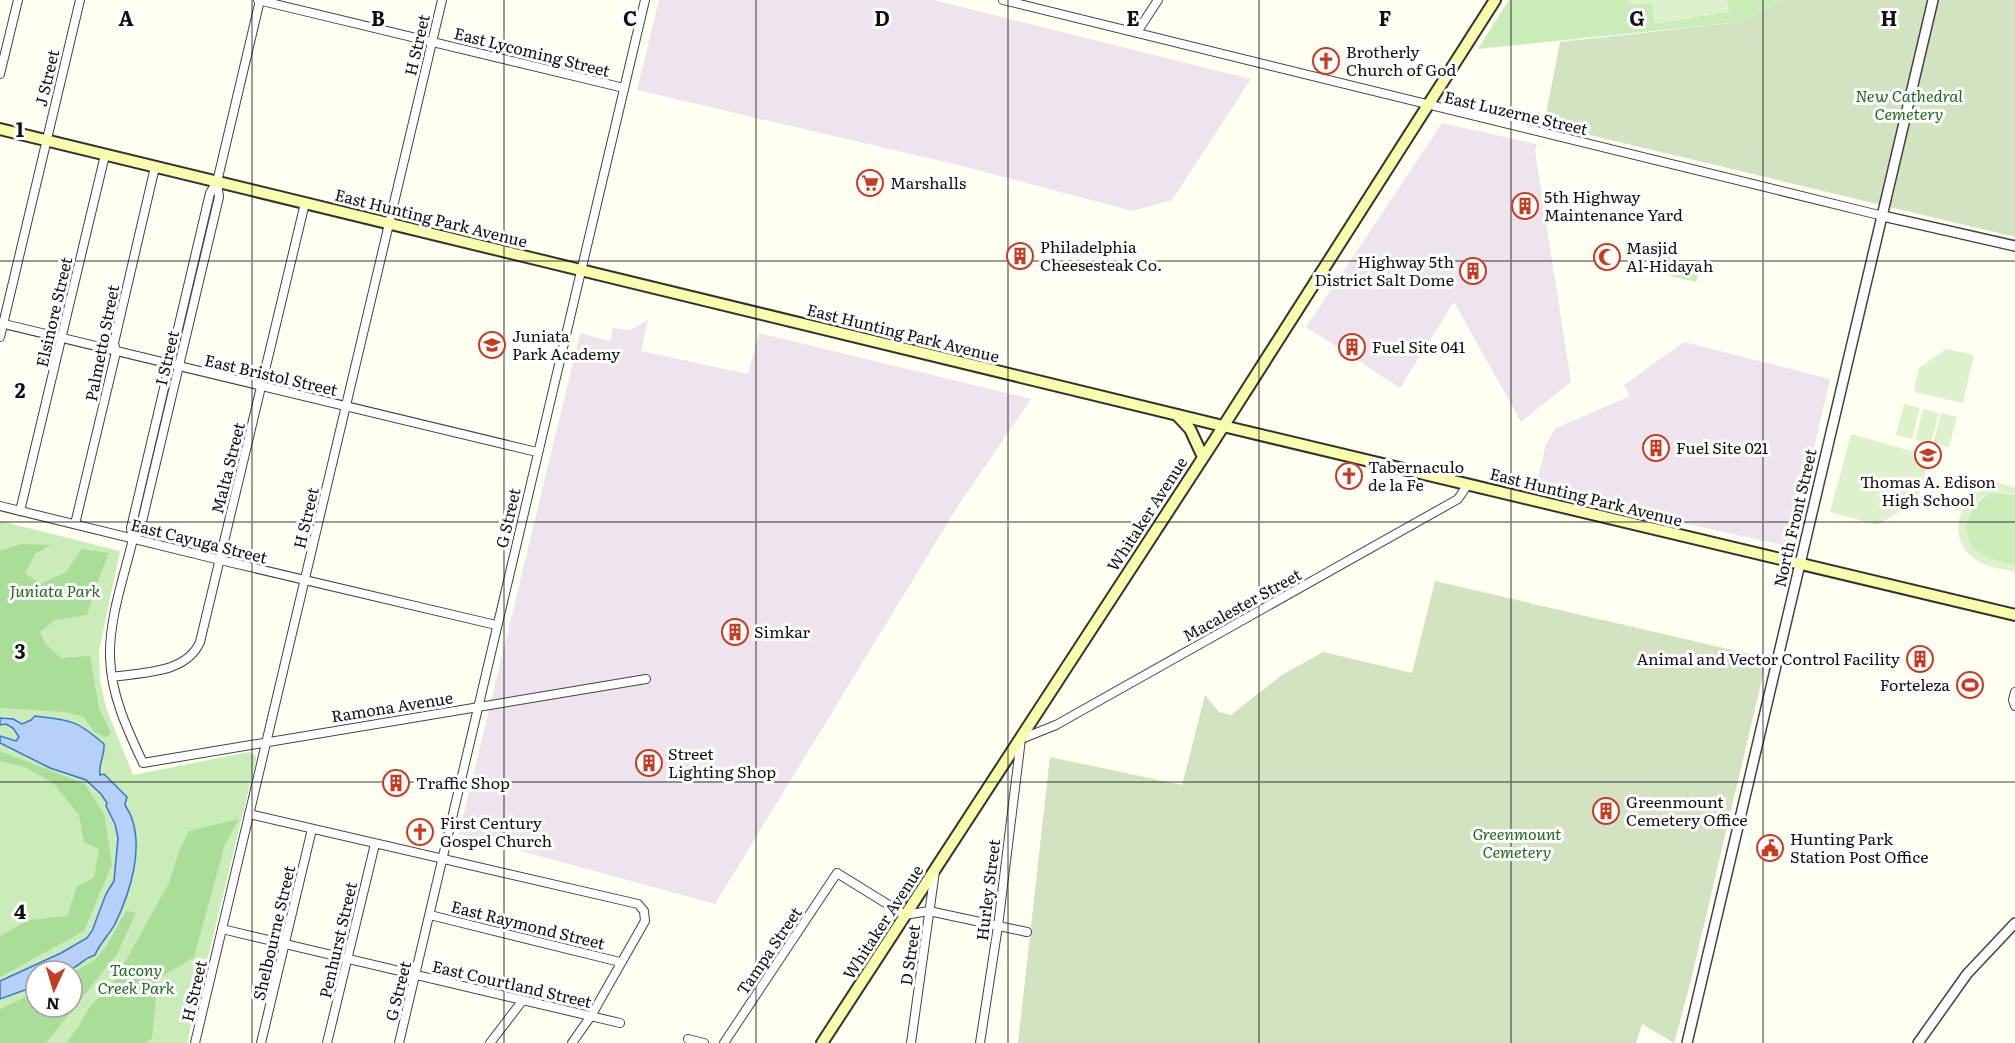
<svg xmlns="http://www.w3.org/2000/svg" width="2015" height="1043" viewBox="0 0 2015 1043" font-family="Literata,serif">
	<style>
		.industrial { fill: #eee4ed }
		.green { fill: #c9ecb9; fill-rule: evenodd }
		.forest { fill: #a9dd98 }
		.cemetery { fill: #d1e3c1 }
		.pitch { fill: #ddf2cc }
		.water { fill: #b5d1f9; stroke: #3875d3; stroke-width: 1.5 }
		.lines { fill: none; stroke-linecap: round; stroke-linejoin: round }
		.minor-casing { stroke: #434343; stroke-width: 10 }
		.tertiary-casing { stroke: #434343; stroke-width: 12 }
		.secondary-casing { stroke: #323232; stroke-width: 14 }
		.minor { stroke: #fff; stroke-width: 8 }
		.tertiary { stroke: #fff; stroke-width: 9 }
		.secondary { stroke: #f7ffad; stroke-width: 10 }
		.grid { fill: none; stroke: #101010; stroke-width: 1.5; stroke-opacity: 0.55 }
		.labels { text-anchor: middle; stroke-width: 6; stroke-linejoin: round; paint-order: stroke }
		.street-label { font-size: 16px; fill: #101010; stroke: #fff }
		.poi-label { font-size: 16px; fill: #101010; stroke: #fff; text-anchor: start }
		.park-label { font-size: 16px; font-style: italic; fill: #1c6b1c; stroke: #fff }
		.grid-label { font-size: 20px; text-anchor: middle; font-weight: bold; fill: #101010; stroke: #fff; stroke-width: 6; stroke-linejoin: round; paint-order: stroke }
	</style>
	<rect width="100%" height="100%" fill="#fffff2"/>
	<g class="industrial">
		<path d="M659,0H934L1251,79L1172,200L1133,211L958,165L637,90Z"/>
		<path d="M1442,123L1537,144L1535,151L1571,382L1521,422L1454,302L1400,388L1306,327Z"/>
		<path d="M648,320L641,351L748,374L759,333L1031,399L958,506L715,904L459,834L580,333L610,341L613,328L630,330Z"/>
		<path d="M1684,342L1830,379L1791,547L1535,490L1546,444L1556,428L1630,396L1624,385Z"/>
	</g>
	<g class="green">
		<path d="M1509,0H1783L1740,22L1478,49Z"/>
		<path d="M1662,254L1675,257L1673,266L1699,272L1696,282L1662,274L1658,268Z"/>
		<path d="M1993,492L2015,495V565C2005,562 1992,561 1983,555C1953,538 1966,504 1993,492Z"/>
		<path d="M0,521L120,551L99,651L100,681L106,708L133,775L249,752L255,755L256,760L187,1043H0ZM36,971H72V1007H36Z"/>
	</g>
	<g class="forest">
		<path d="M21,544L50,545L35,554L25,573L41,584L66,572L82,549L109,553L100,575L87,615L55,620L40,632L45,644L61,658L90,656L99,708L111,733L106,737L94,732L84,717L65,712L0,708V551Z"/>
		<path d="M0,751L85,784L104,814L112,864L84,931L0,977V936L29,920L67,916L77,887L94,877L99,849L84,842L79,815L54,784L25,767L0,761Z"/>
		<path d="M239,819L225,844L194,957L158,979L152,1038L145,1043H66L79,1026L89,1008L115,980L169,883L180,849L189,831Z"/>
		<path d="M126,911L136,913L117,954L46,1043H0V1009L36,992V1007H72V973L95,960L107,945Z"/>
	</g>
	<g class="cemetery">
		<path d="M1783,0H2015V237L1544,124L1560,42L1740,22Z"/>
		<path d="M1435,581L1767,658L1690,984L1674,1043L1642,1024L1636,1043H1018L1050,757L1182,785L1205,695L1219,712L1231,715L1282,675L1323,652L1412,673Z"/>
	</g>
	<g class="pitch">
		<path d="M1628,0H1727L1729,12L1655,24L1652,4L1628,5Z"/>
		<path d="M1946,349L1974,355L1963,403L1914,392L1919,368Z"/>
		<path d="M1904,404L1920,408L1912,439L1896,435Z"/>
		<path d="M1923,409L1939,413L1931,444L1915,440Z"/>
		<path d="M1941,413L1957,417L1949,447L1933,443Z"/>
		<path d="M1851,434L1930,456L1917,501L1877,525L1830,512Z"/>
		<path d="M1986,480L2015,487V495C2007,493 2000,491 1992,493C1963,501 1957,541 1983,555C1993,561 2005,562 2015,565V572C2003,569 1989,568 1978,561C1947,543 1955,503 1984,488Z"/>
	</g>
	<path class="water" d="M35,716C70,720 77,720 104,744C105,756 98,764 100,775L104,774L127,797L125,804C126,808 129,811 131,816C144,849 130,893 115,924C109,935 100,943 95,955C85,958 83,962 75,967C65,974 48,971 36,971V986L0,999V981L61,953L87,938L92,931L106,894L114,881L118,838L115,824L106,806L107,803L101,794L86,780L50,768L0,743V736L16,741L19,737L13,728L6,724L0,725V718L13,719L22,724L31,720Z"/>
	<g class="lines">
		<defs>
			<g id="minor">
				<path d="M258,0L624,88"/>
				<path d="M260,0L217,182L210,193L131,528L133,539C124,577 109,618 110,657C111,695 127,729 143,763L646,679"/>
				<path d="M1003,0L1883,216"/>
				<path d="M1137,32L1158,0"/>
				<path d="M0,74L18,0"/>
				<path d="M0,323L537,452"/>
				<path d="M0,337L80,0"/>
				<path d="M0,506L220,560L496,625"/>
				<path d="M20,511L105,155"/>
				<path d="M75,524L116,352L114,343L155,167"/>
				<path d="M133,539L140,530L219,197L217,182"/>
				<path d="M112,677C142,672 186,674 200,642L305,203"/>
				<path d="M2015,692L2013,700L2015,706"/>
				<path d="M249,814L638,904L644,911L645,921L591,1016L572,1043"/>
				<path d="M430,915L620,962"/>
				<path d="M222,929L620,1023"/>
				<path d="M688,1039L704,1043"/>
				<path d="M195,1043L442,0"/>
				<path d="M261,1043L312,829"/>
				<path d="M327,1043L375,844"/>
				<path d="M399,1043L645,0"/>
				<path d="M490,1043L523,1000"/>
				<path d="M724,1043L837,873L905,915L929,911L1027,932"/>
				<path d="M911,1043L935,871"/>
				<path d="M980,1043L998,926L1021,739L1056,725L1458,499L1468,484"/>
			</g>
			<g id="tertiary">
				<path d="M1883,216L2015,246"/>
				<path d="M1687,1043L1933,0"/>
				<path d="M1918,1043L1967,974L2015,923"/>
			</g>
			<g id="secondary">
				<path d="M0,129L1223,426L2015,615"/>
				<path d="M1177,415L1190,429L1203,457"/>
				<path d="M822,1043L1212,444L1495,0"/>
			</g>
		</defs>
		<use href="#minor" class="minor-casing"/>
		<use href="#tertiary" class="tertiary-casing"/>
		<use href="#secondary" class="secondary-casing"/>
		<use href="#minor" class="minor"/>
		<use href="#tertiary" class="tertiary"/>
		<use href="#secondary" class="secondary"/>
	</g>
	<path class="grid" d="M252,0V1043M504,0V1043M756,0V1043M1008,0V1043M1259,0V1043M1511,0V1043M1763,0V1043M0,261H2015M0,522H2015M0,782H2015"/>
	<defs>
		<symbol id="church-ring" viewBox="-11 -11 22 22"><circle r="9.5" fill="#fff" stroke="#c63b21" stroke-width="1.5"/><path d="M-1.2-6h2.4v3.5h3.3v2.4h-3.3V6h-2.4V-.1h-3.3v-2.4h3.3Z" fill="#c63b21"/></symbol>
		<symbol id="supermarket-ring" viewBox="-11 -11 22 22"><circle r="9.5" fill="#fff" stroke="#c63b21" stroke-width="1.5"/><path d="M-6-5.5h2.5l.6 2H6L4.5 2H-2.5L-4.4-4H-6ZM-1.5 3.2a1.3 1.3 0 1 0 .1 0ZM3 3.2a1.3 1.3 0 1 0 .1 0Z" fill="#c63b21"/></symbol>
		<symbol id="building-ring" viewBox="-11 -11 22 22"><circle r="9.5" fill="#fff" stroke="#c63b21" stroke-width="1.5"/><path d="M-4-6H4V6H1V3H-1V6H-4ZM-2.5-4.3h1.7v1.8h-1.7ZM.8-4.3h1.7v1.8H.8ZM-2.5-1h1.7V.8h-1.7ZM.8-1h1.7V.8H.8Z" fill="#c63b21"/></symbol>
		<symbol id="mosque-ring" viewBox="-11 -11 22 22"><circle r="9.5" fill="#fff" stroke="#c63b21" stroke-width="1.5"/><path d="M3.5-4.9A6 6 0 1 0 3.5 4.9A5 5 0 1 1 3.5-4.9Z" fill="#c63b21"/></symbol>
		<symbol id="school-ring" viewBox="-11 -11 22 22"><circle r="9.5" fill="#fff" stroke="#c63b21" stroke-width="1.5"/><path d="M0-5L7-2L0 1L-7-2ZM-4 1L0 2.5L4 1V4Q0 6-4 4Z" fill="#c63b21"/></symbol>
		<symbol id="stadium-ring" viewBox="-11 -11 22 22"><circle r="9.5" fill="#fff" stroke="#c63b21" stroke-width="1.5"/><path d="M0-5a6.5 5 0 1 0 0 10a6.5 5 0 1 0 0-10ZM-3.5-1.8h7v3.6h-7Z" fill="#c63b21"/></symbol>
		<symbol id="civic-ring" viewBox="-11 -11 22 22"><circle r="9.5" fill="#fff" stroke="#c63b21" stroke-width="1.5"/><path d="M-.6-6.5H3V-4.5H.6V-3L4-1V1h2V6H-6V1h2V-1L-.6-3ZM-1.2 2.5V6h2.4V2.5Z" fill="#c63b21"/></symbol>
	</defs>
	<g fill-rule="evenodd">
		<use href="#church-ring" x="1311" y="46" width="30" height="30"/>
		<use href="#supermarket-ring" x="855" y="168" width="30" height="30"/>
		<use href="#building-ring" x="1510" y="191" width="30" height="30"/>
		<use href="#building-ring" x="1005" y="241" width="30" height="30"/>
		<use href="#mosque-ring" x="1592" y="242" width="30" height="30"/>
		<use href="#building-ring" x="1458" y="256" width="30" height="30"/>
		<use href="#school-ring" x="477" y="330" width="30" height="30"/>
		<use href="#building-ring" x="1337" y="332" width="30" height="30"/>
		<use href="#building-ring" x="1641" y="433" width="30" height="30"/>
		<use href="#school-ring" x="1913" y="440" width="30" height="30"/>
		<use href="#church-ring" x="1334" y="461" width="30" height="30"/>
		<use href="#building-ring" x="720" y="617" width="30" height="30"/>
		<use href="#building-ring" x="1905" y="644" width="30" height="30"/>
		<use href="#stadium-ring" x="1955" y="670" width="30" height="30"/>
		<use href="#building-ring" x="634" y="748" width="30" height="30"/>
		<use href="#building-ring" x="381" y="768" width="30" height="30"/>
		<use href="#building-ring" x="1591" y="796" width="30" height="30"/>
		<use href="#church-ring" x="405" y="817" width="30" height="30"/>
		<use href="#civic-ring" x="1755" y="833" width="30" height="30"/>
	</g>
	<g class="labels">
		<g class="street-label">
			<text transform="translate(417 45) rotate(-77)" y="6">H Street</text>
			<text transform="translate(532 52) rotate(14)" y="6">East Lycoming Street</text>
			<text transform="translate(47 78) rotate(-77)" y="6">J Street</text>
			<text transform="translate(1516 113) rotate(13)" y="6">East Luzerne Street</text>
			<text transform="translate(431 218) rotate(14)" y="6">East Hunting Park Avenue</text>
			<text transform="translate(54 312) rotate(-77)" y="6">Elsinore Street</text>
			<text transform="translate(903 333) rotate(14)" y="6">East Hunting Park Avenue</text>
			<text transform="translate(102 343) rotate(-79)" y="6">Palmetto Street</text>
			<text transform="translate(167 358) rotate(-77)" y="6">I Street</text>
			<text transform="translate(271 375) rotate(13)" y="6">East Bristol Street</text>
			<text transform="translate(228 468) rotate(-76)" y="6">Malta Street</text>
			<text transform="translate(1586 497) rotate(14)" y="6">East Hunting Park Avenue</text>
			<text transform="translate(1147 514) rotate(-57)" y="6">Whitaker Avenue</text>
			<text transform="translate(306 518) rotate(-77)" y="6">H Street</text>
			<text transform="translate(508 518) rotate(-77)" y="6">G Street</text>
			<text transform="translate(1795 518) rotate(-77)" y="6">North Front Street</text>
			<text transform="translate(199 541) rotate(14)" y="6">East Cayuga Street</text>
			<text transform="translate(1242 605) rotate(-29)" y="6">Macalester Street</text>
			<text transform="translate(392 707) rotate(-9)" y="6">Ramona Avenue</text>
			<text transform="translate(988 890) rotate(-83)" y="6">Hurley Street</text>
			<text transform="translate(883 922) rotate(-57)" y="6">Whitaker Avenue</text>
			<text transform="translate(528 925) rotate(14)" y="6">East Raymond Street</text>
			<text transform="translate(274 933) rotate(-77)" y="6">Shelbourne Street</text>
			<text transform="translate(338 940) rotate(-77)" y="6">Penhurst Street</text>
			<text transform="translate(769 951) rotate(-56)" y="6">Tampa Street</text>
			<text transform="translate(910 955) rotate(-82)" y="6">D Street</text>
			<text transform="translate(512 984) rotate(13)" y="6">East Courtland Street</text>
			<text transform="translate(194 991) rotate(-77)" y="6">H Street</text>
			<text transform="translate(398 991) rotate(-76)" y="6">G Street</text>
		</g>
		<g class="poi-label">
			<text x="1346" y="58">Brotherly<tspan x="1346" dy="18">Church of God</tspan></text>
			<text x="890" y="189">Marshalls</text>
			<text x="1544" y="203">5th Highway<tspan x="1544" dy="18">Maintenance Yard</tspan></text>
			<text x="1040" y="253">Philadelphia<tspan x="1040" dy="18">Cheesesteak Co.</tspan></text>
			<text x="1626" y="254">Masjid<tspan x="1626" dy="18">Al-Hidayah</tspan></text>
			<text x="1454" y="268" text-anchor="end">Highway 5th<tspan x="1454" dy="18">District Salt Dome</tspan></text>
			<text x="512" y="342">Juniata<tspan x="512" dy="18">Park Academy</tspan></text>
			<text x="1372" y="353">Fuel Site 041</text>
			<text x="1676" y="454">Fuel Site 021</text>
			<text x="1368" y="473">Tabernaculo<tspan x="1368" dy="18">de la Fe</tspan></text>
			<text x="1928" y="488" text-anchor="middle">Thomas A. Edison<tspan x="1928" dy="18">High School</tspan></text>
			<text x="754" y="638">Simkar</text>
			<text x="1900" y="665" text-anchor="end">Animal and Vector Control Facility</text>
			<text x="1950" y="691" text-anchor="end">Forteleza</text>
			<text x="668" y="760">Street<tspan x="668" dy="18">Lighting Shop</tspan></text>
			<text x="416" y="789">Traffic Shop</text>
			<text x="1626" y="808">Greenmount<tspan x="1626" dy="18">Cemetery Office</tspan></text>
			<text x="440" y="829">First Century<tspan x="440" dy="18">Gospel Church</tspan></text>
			<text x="1790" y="845">Hunting Park<tspan x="1790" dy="18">Station Post Office</tspan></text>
		</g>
		<g class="park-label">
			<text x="1909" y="102">New Cathedral<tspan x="1909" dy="18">Cemetery</tspan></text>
			<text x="55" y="597">Juniata Park</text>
			<text x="1517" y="840">Greenmount<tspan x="1517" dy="18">Cemetery</tspan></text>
			<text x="136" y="976">Tacony<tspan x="136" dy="18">Creek Park</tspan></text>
		</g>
	</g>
	<g class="grid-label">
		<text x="126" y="26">A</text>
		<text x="378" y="26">B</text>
		<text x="630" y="26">C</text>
		<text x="882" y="26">D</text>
		<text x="1133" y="26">E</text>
		<text x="1385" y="26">F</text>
		<text x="1637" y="26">G</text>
		<text x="1889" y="26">H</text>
		<text x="20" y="137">1</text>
		<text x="20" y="398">2</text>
		<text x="20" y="659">3</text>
		<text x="20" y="919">4</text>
	</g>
	<g transform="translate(54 989) rotate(184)"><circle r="28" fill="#ffffff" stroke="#9f9f9f" stroke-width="1.5"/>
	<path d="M0-4.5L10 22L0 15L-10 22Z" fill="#c63b21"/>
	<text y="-9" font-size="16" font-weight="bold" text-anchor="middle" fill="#101010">N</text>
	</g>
</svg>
